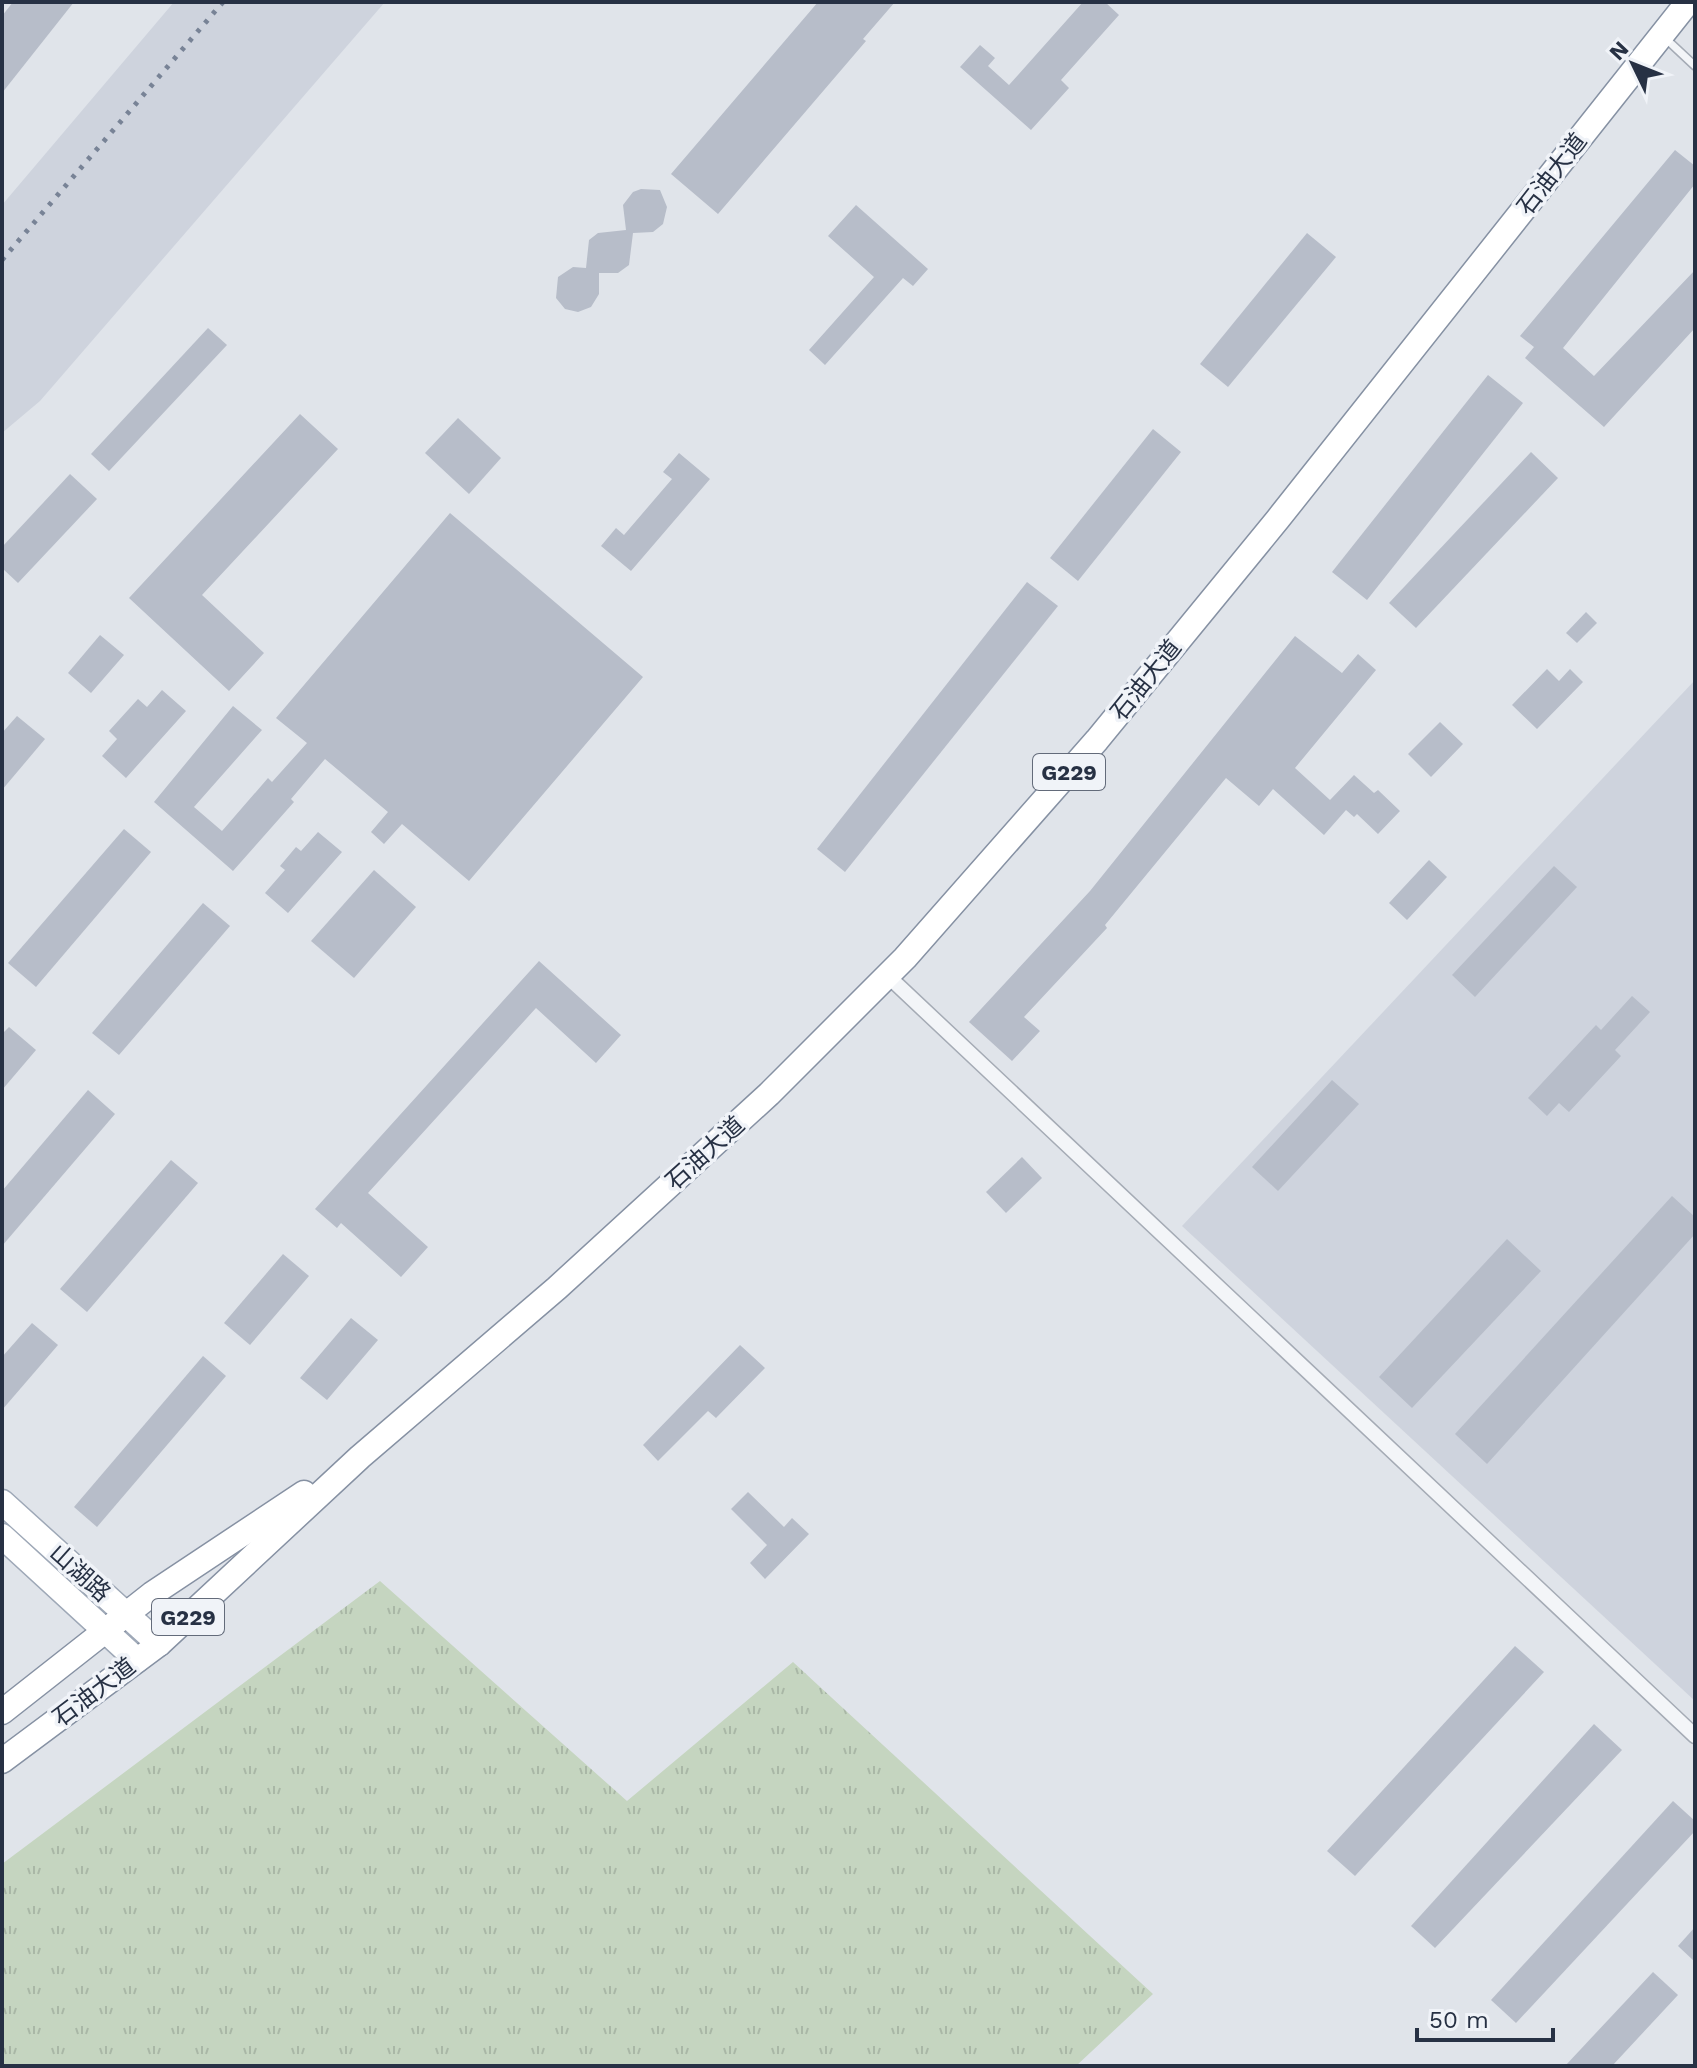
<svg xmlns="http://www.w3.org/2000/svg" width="1697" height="2068" viewBox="0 0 1697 2068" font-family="'Work Sans','Noto Sans SC',sans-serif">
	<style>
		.built { fill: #ced3dd }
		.park { fill: url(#park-tufts) }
		.building { fill: #b7bdc9 }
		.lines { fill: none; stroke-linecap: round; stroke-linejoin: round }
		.service-casing { stroke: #a5abb5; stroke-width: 10 }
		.minor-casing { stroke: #a5abb5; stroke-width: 17 }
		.primary-casing { stroke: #9ea8b7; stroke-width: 27 }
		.trunk-casing { stroke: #8691a3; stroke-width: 27 }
		.service { stroke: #f3f5f8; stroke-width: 7 }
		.minor { stroke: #f3f5f8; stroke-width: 14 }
		.primary { stroke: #fff; stroke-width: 24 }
		.trunk { stroke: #fff; stroke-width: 24 }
		.rail { stroke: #788396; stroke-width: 5; stroke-dasharray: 4 8; stroke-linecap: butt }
		.labels { text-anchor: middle; stroke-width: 7; stroke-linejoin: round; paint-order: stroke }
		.shield { fill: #f0f3f8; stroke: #636b7a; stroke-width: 2 }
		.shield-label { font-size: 22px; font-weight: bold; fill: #273144 }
		.street-label { font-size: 24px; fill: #273144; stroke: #f0f3f8 }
	</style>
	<defs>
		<pattern id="park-tufts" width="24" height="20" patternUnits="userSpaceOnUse" patternTransform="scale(2)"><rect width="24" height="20" fill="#c5d5c0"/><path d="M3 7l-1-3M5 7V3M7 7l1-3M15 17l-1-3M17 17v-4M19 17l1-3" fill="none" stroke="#a9b7a6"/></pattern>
	</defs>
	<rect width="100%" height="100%" fill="#e0e4ea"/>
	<g class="built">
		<path d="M174,2H385L40,401L2,433V205Z"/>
		<path d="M1695,680V1701L1182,1226Z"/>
	</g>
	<path class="park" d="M380,1581L627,1801L793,1662L1153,1994L1076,2066H2V1864Z"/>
	<g class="building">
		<path d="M13,2H74L2,93V16Z"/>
		<path d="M818,2H895L863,39L866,41L718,214L671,174Z"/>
		<path d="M1083,2H1105L1119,15L1061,80L1069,88L1031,130L960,67L980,45L995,58L988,66L1009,85Z"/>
		<path d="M1675,150L1695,166V184L1563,348L1594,376L1695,270V328L1604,427L1525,358L1534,347L1520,336Z"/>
		<path d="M641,189L660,190L667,207L663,224L653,232L633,233L629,265L618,273H599V294L591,307L578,312L565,309L556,298L558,277L573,267L586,268L589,240L598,233L626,230L623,205L633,192Z"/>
		<path d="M856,205L928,269L913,286L903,278L825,365L809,350L874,277L828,236Z"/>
		<path d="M1307,233L1336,257L1228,387L1200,364Z"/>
		<path d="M208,328L227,345L109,471L91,454Z"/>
		<path d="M1488,375L1523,403L1367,600L1332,572Z"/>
		<path d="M300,414L338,449L202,595L264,653L229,691L129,598Z"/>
		<path d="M458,418L501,458L469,494L425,453Z"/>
		<path d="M1153,429L1181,452L1078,581L1050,558Z"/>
		<path d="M1531,452L1558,478L1416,628L1389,603Z"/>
		<path d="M679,453L710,479L631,571L601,546L616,528L624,535L672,479L663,472Z"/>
		<path d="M70,474L97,499L18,583L2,568V547Z"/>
		<path d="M450,513L643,677L469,881L402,824L384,844L371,832L388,812L325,759L291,799L294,802L233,871L154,802L233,706L262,730L194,807L222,831L268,778L272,782L307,743L276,718Z"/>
		<path d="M1027,582L1058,606L845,872L817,849Z"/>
		<path d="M1586,612L1597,623L1577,643L1566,633Z"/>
		<path d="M100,635L124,655L91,693L68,673Z"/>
		<path d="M1295,636L1342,673L1358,654L1376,670L1295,768L1330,800L1354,775L1374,793L1378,790L1400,811L1378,834L1357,814L1354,817L1346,810L1324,835L1273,789L1259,806L1226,778L1105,925L1107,928L1024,1017L1040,1031L1012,1061L969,1022L1090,891Z"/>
		<path d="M1547,669L1559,681L1570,669L1583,682L1537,729L1512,705Z"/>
		<path d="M162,690L186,711L126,778L102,756L117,739L109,731L138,699L147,707Z"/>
		<path d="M17,716L45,739L2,790V733Z"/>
		<path d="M1440,722L1463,744L1431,777L1408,754Z"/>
		<path d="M124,829L151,852L36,987L8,963Z"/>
		<path d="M318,832L342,852L288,913L265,893L285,870L280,866L296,847L301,851Z"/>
		<path d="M1429,860L1447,877L1407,920L1389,903Z"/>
		<path d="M1554,866L1577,887L1475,997L1452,975Z"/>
		<path d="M374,870L416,907L354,978L311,941Z"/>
		<path d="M203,903L230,926L119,1055L92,1033Z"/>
		<path d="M539,961L621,1035L596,1063L536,1008L368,1193L428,1247L401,1277L341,1223L337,1228L315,1209Z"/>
		<path d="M1632,996L1650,1012L1615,1050L1621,1056L1569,1112L1559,1103L1547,1116L1528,1098L1596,1025L1601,1030Z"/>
		<path d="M9,1027L36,1050L2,1090V1034Z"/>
		<path d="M1332,1080L1359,1104L1278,1191L1252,1167Z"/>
		<path d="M88,1090L115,1114L2,1246V1191Z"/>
		<path d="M1022,1157L1042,1178L1006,1213L986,1192Z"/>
		<path d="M171,1160L198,1183L87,1312L60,1289Z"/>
		<path d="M1672,1196L1695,1217V1234L1487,1464L1455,1434Z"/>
		<path d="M1507,1239L1541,1271L1412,1408L1379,1377Z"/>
		<path d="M283,1254L309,1276L250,1345L224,1323Z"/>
		<path d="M351,1318L378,1340L327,1400L300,1378Z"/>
		<path d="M32,1323L58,1345L2,1410V1357Z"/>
		<path d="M740,1345L765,1368L716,1418L708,1411L658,1461L643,1445Z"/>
		<path d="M203,1356L226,1376L97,1527L74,1507Z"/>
		<path d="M748,1492L784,1527L792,1518L809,1534L765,1579L750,1563L767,1545L731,1509Z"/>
		<path d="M1515,1646L1544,1672L1355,1876L1327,1851Z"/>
		<path d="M1594,1724L1622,1750L1435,1948L1411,1926Z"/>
		<path d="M1673,1801L1695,1821V1831L1516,2023L1491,2000Z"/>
		<path d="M1695,1927V1962L1678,1946Z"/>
		<path d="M1653,1972L1678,1995L1612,2066H1565Z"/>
	</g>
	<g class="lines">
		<defs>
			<path id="service" d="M1664,37L1695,66"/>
			<path id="minor" d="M888,976L1695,1736"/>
			<g id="primary">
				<path d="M2,1502L159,1644"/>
				<path d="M2,1536L137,1660"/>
			</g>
			<g id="trunk">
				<path d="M2,1712L152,1594L304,1493"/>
				<path d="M2,1761L159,1644L360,1457L557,1288L769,1094L905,958L1097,740L1278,519L1688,2"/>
			</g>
		</defs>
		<use href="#service" class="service-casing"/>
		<use href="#minor" class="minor-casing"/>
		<use href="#primary" class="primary-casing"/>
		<use href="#trunk" class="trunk-casing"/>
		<use href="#service" class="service"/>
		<use href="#minor" class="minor"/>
		<use href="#primary" class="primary"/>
		<use href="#trunk" class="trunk"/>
		<path class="rail" d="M2,260L223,2"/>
	</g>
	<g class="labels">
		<g class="shield">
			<rect x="1033" y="754" width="72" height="36" rx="6"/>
			<rect x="152" y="1599" width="72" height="36" rx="6"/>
		</g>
		<g class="shield-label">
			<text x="1069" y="780">G229</text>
			<text x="188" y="1625">G229</text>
		</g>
		<g class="street-label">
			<text transform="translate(1552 174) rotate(-52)" y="8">石油大道</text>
			<text transform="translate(1146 680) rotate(-51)" y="8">石油大道</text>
			<text transform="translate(705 1153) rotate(-42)" y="8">石油大道</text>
			<text transform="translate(80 1573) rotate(42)" y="8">山湖路</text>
			<text transform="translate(94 1692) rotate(-37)" y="8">石油大道</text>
		</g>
	</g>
	<rect width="1697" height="2068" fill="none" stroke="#273144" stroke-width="8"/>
	<g transform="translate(1633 64) rotate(313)" stroke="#f0f3f8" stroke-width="6" paint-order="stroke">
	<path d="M0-6L14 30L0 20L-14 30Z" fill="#273144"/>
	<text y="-12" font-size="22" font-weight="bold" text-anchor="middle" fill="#273144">N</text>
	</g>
	<path d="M1417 2028v12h136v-12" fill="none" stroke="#273144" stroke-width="4"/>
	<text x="1429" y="2028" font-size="24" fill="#273144" stroke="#f0f3f8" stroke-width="6" paint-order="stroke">50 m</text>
</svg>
